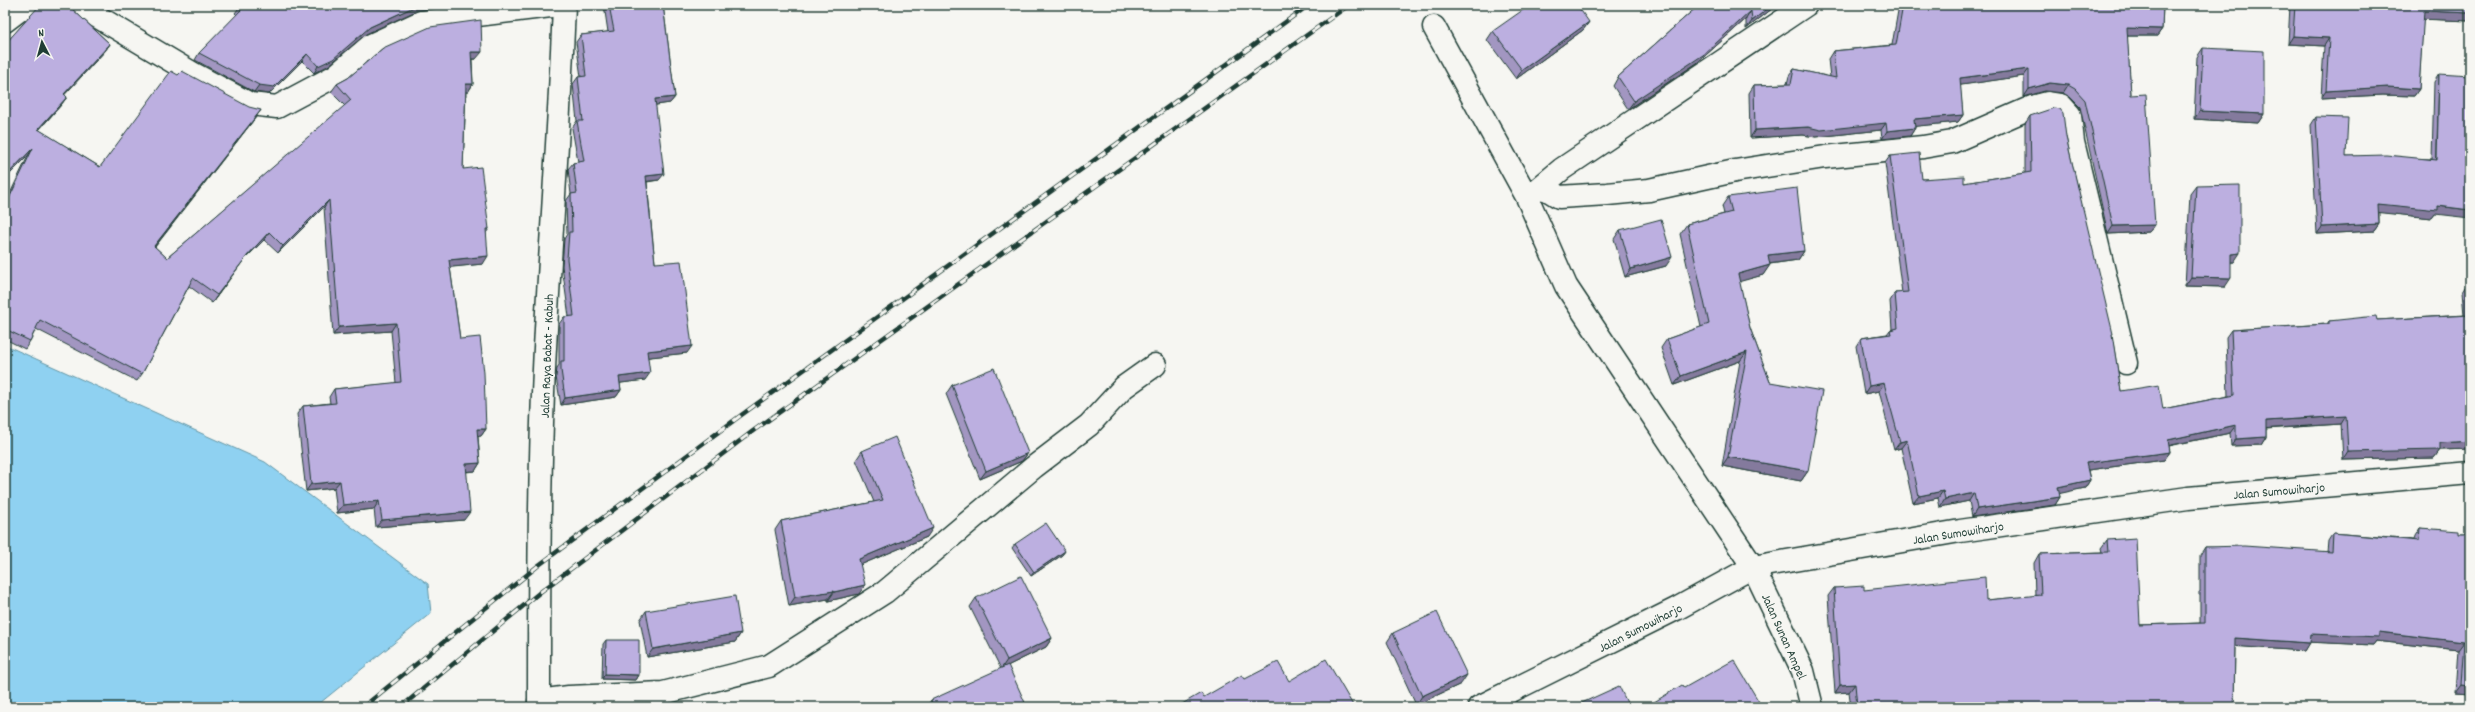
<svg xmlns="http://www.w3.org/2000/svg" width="2475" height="712" viewBox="0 0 2475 712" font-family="Dekko,sans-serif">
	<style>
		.water { fill: #8fd1f1; stroke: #6296a5 }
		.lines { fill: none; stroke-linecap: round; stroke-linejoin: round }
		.street-casing { stroke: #1f3d34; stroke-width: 25 }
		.secondary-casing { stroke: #1f3d34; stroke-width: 25 }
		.primary-casing { stroke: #1f3d34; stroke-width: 25 }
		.street { stroke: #f6f6f2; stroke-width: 22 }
		.secondary { stroke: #f6f6f2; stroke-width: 22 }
		.primary { stroke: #f6f6f2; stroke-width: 22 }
		.rail-casing { stroke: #1f3d34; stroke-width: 4.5 }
		.rail { stroke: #f6f6f2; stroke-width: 3; stroke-dasharray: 9; stroke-linecap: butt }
		.wall { fill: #a296c1; stroke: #1f3d34 }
		.shaded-wall { fill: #847a9d; stroke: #1f3d34 }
		.building { fill: #bcafe0; stroke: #1f3d34 }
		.labels { text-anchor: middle; stroke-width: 3.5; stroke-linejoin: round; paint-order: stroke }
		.street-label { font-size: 13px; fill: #1f3d34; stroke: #f6f6f2 }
	</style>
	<rect width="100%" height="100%" fill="#f6f6f2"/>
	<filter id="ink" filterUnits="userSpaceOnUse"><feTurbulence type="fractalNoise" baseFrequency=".025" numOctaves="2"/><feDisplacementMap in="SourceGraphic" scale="8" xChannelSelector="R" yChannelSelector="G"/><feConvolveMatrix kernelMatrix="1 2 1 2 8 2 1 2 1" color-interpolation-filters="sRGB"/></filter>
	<g filter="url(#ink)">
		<path class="water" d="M5,345L265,462L428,584L431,613L315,707H5Z"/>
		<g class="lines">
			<defs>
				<g id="street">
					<path d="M78,5L192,73L250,104L277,107L335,76L371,45L421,22L559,5"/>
					<path d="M5,21L26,5"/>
					<path d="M1434,27L1527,197L1566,286L1753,567L1803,671L1812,707"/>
					<path d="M1543,187L1559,197L1607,194L1649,190L1735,171L1825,157L1923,147L1952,142L2032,107L2048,103L2061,105L2070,115L2073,142L2126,363"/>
					<path d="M1531,195L1562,169L1806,5"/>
					<path d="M539,701L569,697L663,693L769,666L885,592L1034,467L1089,425L1124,387L1155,365"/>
				</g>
				<path id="secondary" d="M1479,707L1678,608L1753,567L1960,531L2188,498L2470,473"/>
				<path id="primary" d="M539,707C539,581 539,455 546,329C552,221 560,113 564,5"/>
			</defs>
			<use href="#street" class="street-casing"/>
			<use href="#secondary" class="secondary-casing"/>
			<use href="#primary" class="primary-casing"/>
			<use href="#street" class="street"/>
			<use href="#secondary" class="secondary"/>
			<use href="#primary" class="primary"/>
			<defs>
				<g id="rail">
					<path d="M363,707L539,565L740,416L1309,5"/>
					<path d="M401,707L539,593L753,431L1349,5"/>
				</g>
			</defs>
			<use href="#rail" class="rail-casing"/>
			<use href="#rail" class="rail"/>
		</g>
		<g class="wall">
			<path d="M38,5H72L70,7L110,44L105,51L64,95L67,97L61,105L39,130L100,167L178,75L256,117L155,247L167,258L345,106L331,92L337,84L348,78L383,48L476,59H472L473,84L468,92H466L463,169L489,229L486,233L483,264L450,267L460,339L486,429L481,436H478L480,463L475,471L466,472L464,520L376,527L374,509L337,513L334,488L306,491L297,414L303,406L330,403L329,397L334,389L396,383L391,331L333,335L324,207L278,253L264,240L241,263L212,303L189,286L142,374L137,381L36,329L30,341L25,349L5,339V204L28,156L5,179V44L38,8Z"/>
			<path d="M241,5L416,11L366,34L328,66L314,73L302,61L269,94L254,92L195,60L199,53L237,15L235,13Z"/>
			<path d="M604,5H663L675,97L670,103L655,105L659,180L647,182L655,263L687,353L648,357L645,380L620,383L621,390L616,397L561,405L556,377L557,368L559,365V324L564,317H569L562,266L564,239L567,234L566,201L571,194L568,169L573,163L578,162L572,128L577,121L573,84L578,77H581L576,42L581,35L608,32Z"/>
			<path d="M1699,5H1777L1746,29V19L1697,63L1628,109L1613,86L1618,77Z"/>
			<path d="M1899,5H2163L2162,29L2157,36H2127L2131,95L2155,225L2149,232L2108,234L2080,107L2070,97L2063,93L2045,91L2024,97V76L1960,85L1963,115L1958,122L1915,126V128L1910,136L1882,139L1881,130L1816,137L1803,135L1750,138L1749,93L1754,85L1787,84L1789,76L1794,69L1830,77L1828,59L1833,51L1892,45Z"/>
			<path d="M2290,5H2470V21L2423,19L2419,89L2414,96L2383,95L2321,98L2324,46L2288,44Z"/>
			<path d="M1589,22L1583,30L1516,79L1487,40L1493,31Z"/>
			<path d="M2203,48L2264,114L2258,123L2194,119L2197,57Z"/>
			<path d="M2439,74L2435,214L2432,218L2379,212V224L2374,231L2317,234L2311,125L2316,117L2346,156L2432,159L2434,82Z"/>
			<path d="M2030,116L2066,137L2112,336L2121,391L2163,409L2228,396L2226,337L2231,330L2327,324L2329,321L2377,320L2464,315L2462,292L2467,284H2470V449L2440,450L2434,458L2343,460L2341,424L2266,429V437L2261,445L2231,446L2230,433L2169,446L2170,452L2164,460L2088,470L2090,480L2085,488L2059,493L2060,497L2055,505L1972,517L1969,501L1940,507L1938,498L1913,503L1901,448L1894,450L1879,391L1864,394L1856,346L1861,338L1887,334L1890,330L1892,329L1890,301L1895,293H1902L1885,163L1890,156L1922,179L1964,183L2025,173V124Z"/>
			<path d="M2196,186L2234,262H2231L2225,287L2185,286L2190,194Z"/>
			<path d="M1728,197L1804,251L1798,260L1770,264L1763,275L1739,281L1750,328L1770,382L1808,471L1801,481L1722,466L1740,361L1674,385L1661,348L1667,339L1701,327L1680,234L1687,224L1724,214L1722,206Z"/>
			<path d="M1620,230L1666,266L1625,277L1614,239Z"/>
			<path d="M952,385L1028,453L1022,461L980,479L946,394Z"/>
			<path d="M862,451L927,537L860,565L859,594L828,601V599L789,606L775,530L781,521L874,502L856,460Z"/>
			<path d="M2420,528L2459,534H2470V694L2455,693L2458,650L2376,641L2373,645L2310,642L2305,651L2235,646L2234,707H1851L1849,692L1835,693L1828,596L1834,588L1986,600L2035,596L2034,563L2039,554L2102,552L2101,548L2107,540L2140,625L2200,623V555L2205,547L2327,552L2328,541L2333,533L2414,540L2415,536Z"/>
			<path d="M1015,544L1065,551L1062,555L1031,576L1012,548Z"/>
			<path d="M976,598L1052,638L1046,647L1001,669L970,607Z"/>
			<path d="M646,611L741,633L735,642L647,657L640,620Z"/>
			<path d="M1393,633L1461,684L1416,705L1387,642Z"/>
			<path d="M606,640L639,675L636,680L602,679L603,644Z"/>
			<path d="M931,700L1027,707H927Z"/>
		</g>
		<g class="shaded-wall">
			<path d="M418,5H458L416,11L366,34L328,66L314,73L318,66L370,27Z"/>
			<path d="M1772,5H1777L1746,29L1752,21Z"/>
			<path d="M1751,11L1746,19L1697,63L1628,109L1634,101Z"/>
			<path d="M2424,11L2470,13V21L2418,19Z"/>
			<path d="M1589,22L1583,30L1516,79L1522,70Z"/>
			<path d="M2127,28L2162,29L2157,36H2121Z"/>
			<path d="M2293,36L2329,38L2324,46L2288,44Z"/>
			<path d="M110,44L105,51L58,102L64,94Z"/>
			<path d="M471,52H482L476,59H466Z"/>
			<path d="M307,54L302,61L269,94L254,92L259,85Z"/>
			<path d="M2029,69L2024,76L1955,86L1960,78Z"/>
			<path d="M2050,83L2068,85L2063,93L2045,91L2024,97L2029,89Z"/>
			<path d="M466,84H473L468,92H461Z"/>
			<path d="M2388,87L2419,89L2414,96L2383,95L2321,98L2326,91Z"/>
			<path d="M67,97L61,105L32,137L38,129Z"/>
			<path d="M675,97L670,103L650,106L655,99Z"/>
			<path d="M261,110L256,117L149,254L154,246Z"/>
			<path d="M2200,111L2264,114L2258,123L2194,119Z"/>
			<path d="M1963,115L1958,122L1909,127L1914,119Z"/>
			<path d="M1886,123L1881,130L1816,137L1803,135L1750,138L1755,130Z"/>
			<path d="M1915,128L1910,136L1882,139L1887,131Z"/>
			<path d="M33,148L28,156L5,179V177Z"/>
			<path d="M664,174L659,180L642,182L646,176Z"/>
			<path d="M329,200L324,207L278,253L283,246Z"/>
			<path d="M2378,204L2438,206L2470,210V218L2435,214L2432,218L2373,212Z"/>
			<path d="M2379,224L2374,231L2317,234L2322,227Z"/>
			<path d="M2155,225L2149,232L2108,234L2113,226Z"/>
			<path d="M269,232L264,240L241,263L212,303L247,256Z"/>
			<path d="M1804,251L1798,260L1761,265L1768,255Z"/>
			<path d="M2240,253L2234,262H2225L2231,254Z"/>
			<path d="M488,256L483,264L443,268L449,260Z"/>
			<path d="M1672,257L1666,266L1625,277L1631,269Z"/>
			<path d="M1770,265L1763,275L1731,284L1738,274Z"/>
			<path d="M2191,277L2231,278L2225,287L2185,286Z"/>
			<path d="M396,323L391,331L333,335L339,327Z"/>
			<path d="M692,346L687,353L642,358L647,351Z"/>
			<path d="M1747,352L1740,361L1674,385L1681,376Z"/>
			<path d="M650,373L645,380L614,384L619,377Z"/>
			<path d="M1884,383L1879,391L1864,394L1869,386Z"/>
			<path d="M621,390L616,397L561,405L565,398Z"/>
			<path d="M2346,416L2341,424L2260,429L2266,421Z"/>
			<path d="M2236,425L2230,433L2162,447L2168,440Z"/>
			<path d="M477,429H486L481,436L472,437Z"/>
			<path d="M2266,437L2261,445L2231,446L2236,439Z"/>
			<path d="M1907,440L1901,448L1894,450L1900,442Z"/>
			<path d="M2470,441V449L2440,450L2434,458L2343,460L2348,452L2440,443Z"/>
			<path d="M2170,452L2164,460L2081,471L2086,463Z"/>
			<path d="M1028,453L1022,461L980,479L986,471Z"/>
			<path d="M1728,457L1808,471L1801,481L1722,466Z"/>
			<path d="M480,463L475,471L460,472L466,464Z"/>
			<path d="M2090,480L2085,488L2053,495L2058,487Z"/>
			<path d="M340,481L334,488L306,491L311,484Z"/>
			<path d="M1943,491L1938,498L1913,503L1919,496Z"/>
			<path d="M1974,493L1969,501L1940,507L1945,499Z"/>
			<path d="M2060,497L2055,505L1972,517L1977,509Z"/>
			<path d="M379,501L374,509L337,513L343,505Z"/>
			<path d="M470,512L464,520L376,527L382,520Z"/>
			<path d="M933,528L927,537L853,568L859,559Z"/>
			<path d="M1065,551L1062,555L1031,576L1034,572Z"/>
			<path d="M865,585L859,594L828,601L834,592Z"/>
			<path d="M834,591L828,599L789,606L795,597Z"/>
			<path d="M2379,632L2464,642L2458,650L2376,641L2373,645L2305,642L2311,634Z"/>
			<path d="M741,633L735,642L647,657L653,649Z"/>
			<path d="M1052,638L1046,647L1001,669L1007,660Z"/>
			<path d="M2235,638L2310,643L2305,651L2229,646Z"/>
			<path d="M605,674L639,675L636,680L602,679Z"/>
			<path d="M1467,675L1461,684L1416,705L1422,696Z"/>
			<path d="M1855,684L1849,692L1835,693L1840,685Z"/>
			<path d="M2461,685L2470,686V694L2455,693Z"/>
		</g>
		<g class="building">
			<path d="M40,5H72L70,7L110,44L64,94L67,97L38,129L100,167L171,71L178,75L182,71L249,107L261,110L154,246L167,258L351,100L337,84L348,78L383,48L430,27L481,20L482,52H471L473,84H466L463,169L481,167L489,229H486L488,256L449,260L460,339L480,337L484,373L486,429H477L480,463L466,464L470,512L382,520L379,501L343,505L340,481L311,484L303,406L336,403L334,389L401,382L396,323L339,327L329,200L283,246L269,232L247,256L217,295L193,278L142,374L40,320L30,341L5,329V207L33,148L5,177V44Z"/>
			<path d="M241,5H418L370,27L333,59L318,66L307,54L274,87L259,85L199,53L242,9L240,6Z"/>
			<path d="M609,5H663L675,97L655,99L664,174L646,176L655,263L681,261L692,346L647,351L650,373L619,377L621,390L565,398L561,370V361H564V317L574,316L567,259L569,232H572L571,194L577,193L573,163L584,161L577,121H583L578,77L586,76L581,35L614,31Z"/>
			<path d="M1530,5H1577L1589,22L1522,70L1493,31Z"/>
			<path d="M1699,5H1772L1752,21L1751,11L1703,55L1634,101L1618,77Z"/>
			<path d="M1903,5H2163L2162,29L2127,28L2131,95L2146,94L2155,225L2113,226L2085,100L2075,89L2068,85L2050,83L2029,89V69L1960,78L1963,115L1914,119L1915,128L1887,131L1886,123L1821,130L1808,127L1755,130L1754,85L1791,84L1794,69L1836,78L1833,51L1896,45Z"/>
			<path d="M2295,5H2470V13L2424,11L2419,89L2388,87L2326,91L2329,38L2293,36Z"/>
			<path d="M2203,48L2264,51V114L2200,111Z"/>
			<path d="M2439,74L2470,76V210L2438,206V210L2378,204L2379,224L2322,227L2316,117L2348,118L2346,156L2386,155L2437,160Z"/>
			<path d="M2054,108L2060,109L2063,113L2066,137L2113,334H2112L2121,391L2159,385L2163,409L2234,395L2231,330L2329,324V321L2376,316L2377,320L2470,315V441L2440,443V450L2348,452L2346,416L2266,421V437L2236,439V425L2168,440L2170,452L2086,463L2090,480L2058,487L2060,497L1977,509L1974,493L1945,499L1943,491L1919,496L1907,440L1900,442L1884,383L1869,386L1861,338L1891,334L1890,330L1898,328L1895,293L1908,292L1890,156L1919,153L1922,179L1964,176V183L2031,172L2030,116Z"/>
			<path d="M2240,185V253L2231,254V278L2191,277L2196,186Z"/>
			<path d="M1797,188L1804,251L1768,255L1770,265L1738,274L1750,328L1770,382L1822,391L1808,471L1728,457L1747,352L1681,376L1667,339L1709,324L1687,224L1732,212L1728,197Z"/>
			<path d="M1661,219L1672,257L1631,269L1620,230Z"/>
			<path d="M2467,284H2470V311Z"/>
			<path d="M994,368L1028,453L986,471L952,385Z"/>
			<path d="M895,437L933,528L859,559L865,585L834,592V591L795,597L781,521L883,500L862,451Z"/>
			<path d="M1046,523L1065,551L1034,572L1015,544Z"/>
			<path d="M2420,528L2459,531V534H2470V686L2461,685L2464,642L2379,632V637L2311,634L2310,643L2235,638L2234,707H1857L1855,684L1840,685L1834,588L1864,586V590L1985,577L1986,600L2041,595L2039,554L2108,552L2107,540L2136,538L2140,625L2205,623V547L2244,546L2332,552L2333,533L2419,541Z"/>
			<path d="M1021,576L1052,638L1007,660L976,598Z"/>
			<path d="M735,596L741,633L653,649L646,611Z"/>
			<path d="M1437,612L1467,675L1422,696L1393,633Z"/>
			<path d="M606,640H639V675L605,674Z"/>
			<path d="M1326,659L1354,707H1177L1201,693L1204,697L1242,675L1245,679L1278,662L1289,681Z"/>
			<path d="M1734,660L1762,707H1646L1682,685L1684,688Z"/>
			<path d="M1008,665L1027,707H934L931,700Z"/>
			<path d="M1619,686L1629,707H1573Z"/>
		</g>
	</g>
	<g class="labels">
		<g class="street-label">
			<text transform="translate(546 356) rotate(-88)" y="5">Jalan Raya Babat - Kabuh</text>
			<text transform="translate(2279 490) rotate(-5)" y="5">Jalan Sumowiharjo</text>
			<text transform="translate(1958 532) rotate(-9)" y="5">Jalan Sumowiharjo</text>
			<text transform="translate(1640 627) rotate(-27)" y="5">Jalan Sumowiharjo</text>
			<text transform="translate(1785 636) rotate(66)" y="5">Jalan Sunan Ampel</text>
		</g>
	</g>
	<rect width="2475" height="712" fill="none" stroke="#f6f6f2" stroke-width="20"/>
	<rect x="10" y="10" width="2455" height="692" fill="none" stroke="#1f3d34" stroke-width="1.5" filter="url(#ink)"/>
	<g transform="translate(42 42) rotate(354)" stroke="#f6f6f2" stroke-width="3" paint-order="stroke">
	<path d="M0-3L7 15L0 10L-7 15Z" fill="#1f3d34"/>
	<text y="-6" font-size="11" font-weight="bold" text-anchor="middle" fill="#1f3d34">N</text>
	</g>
</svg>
